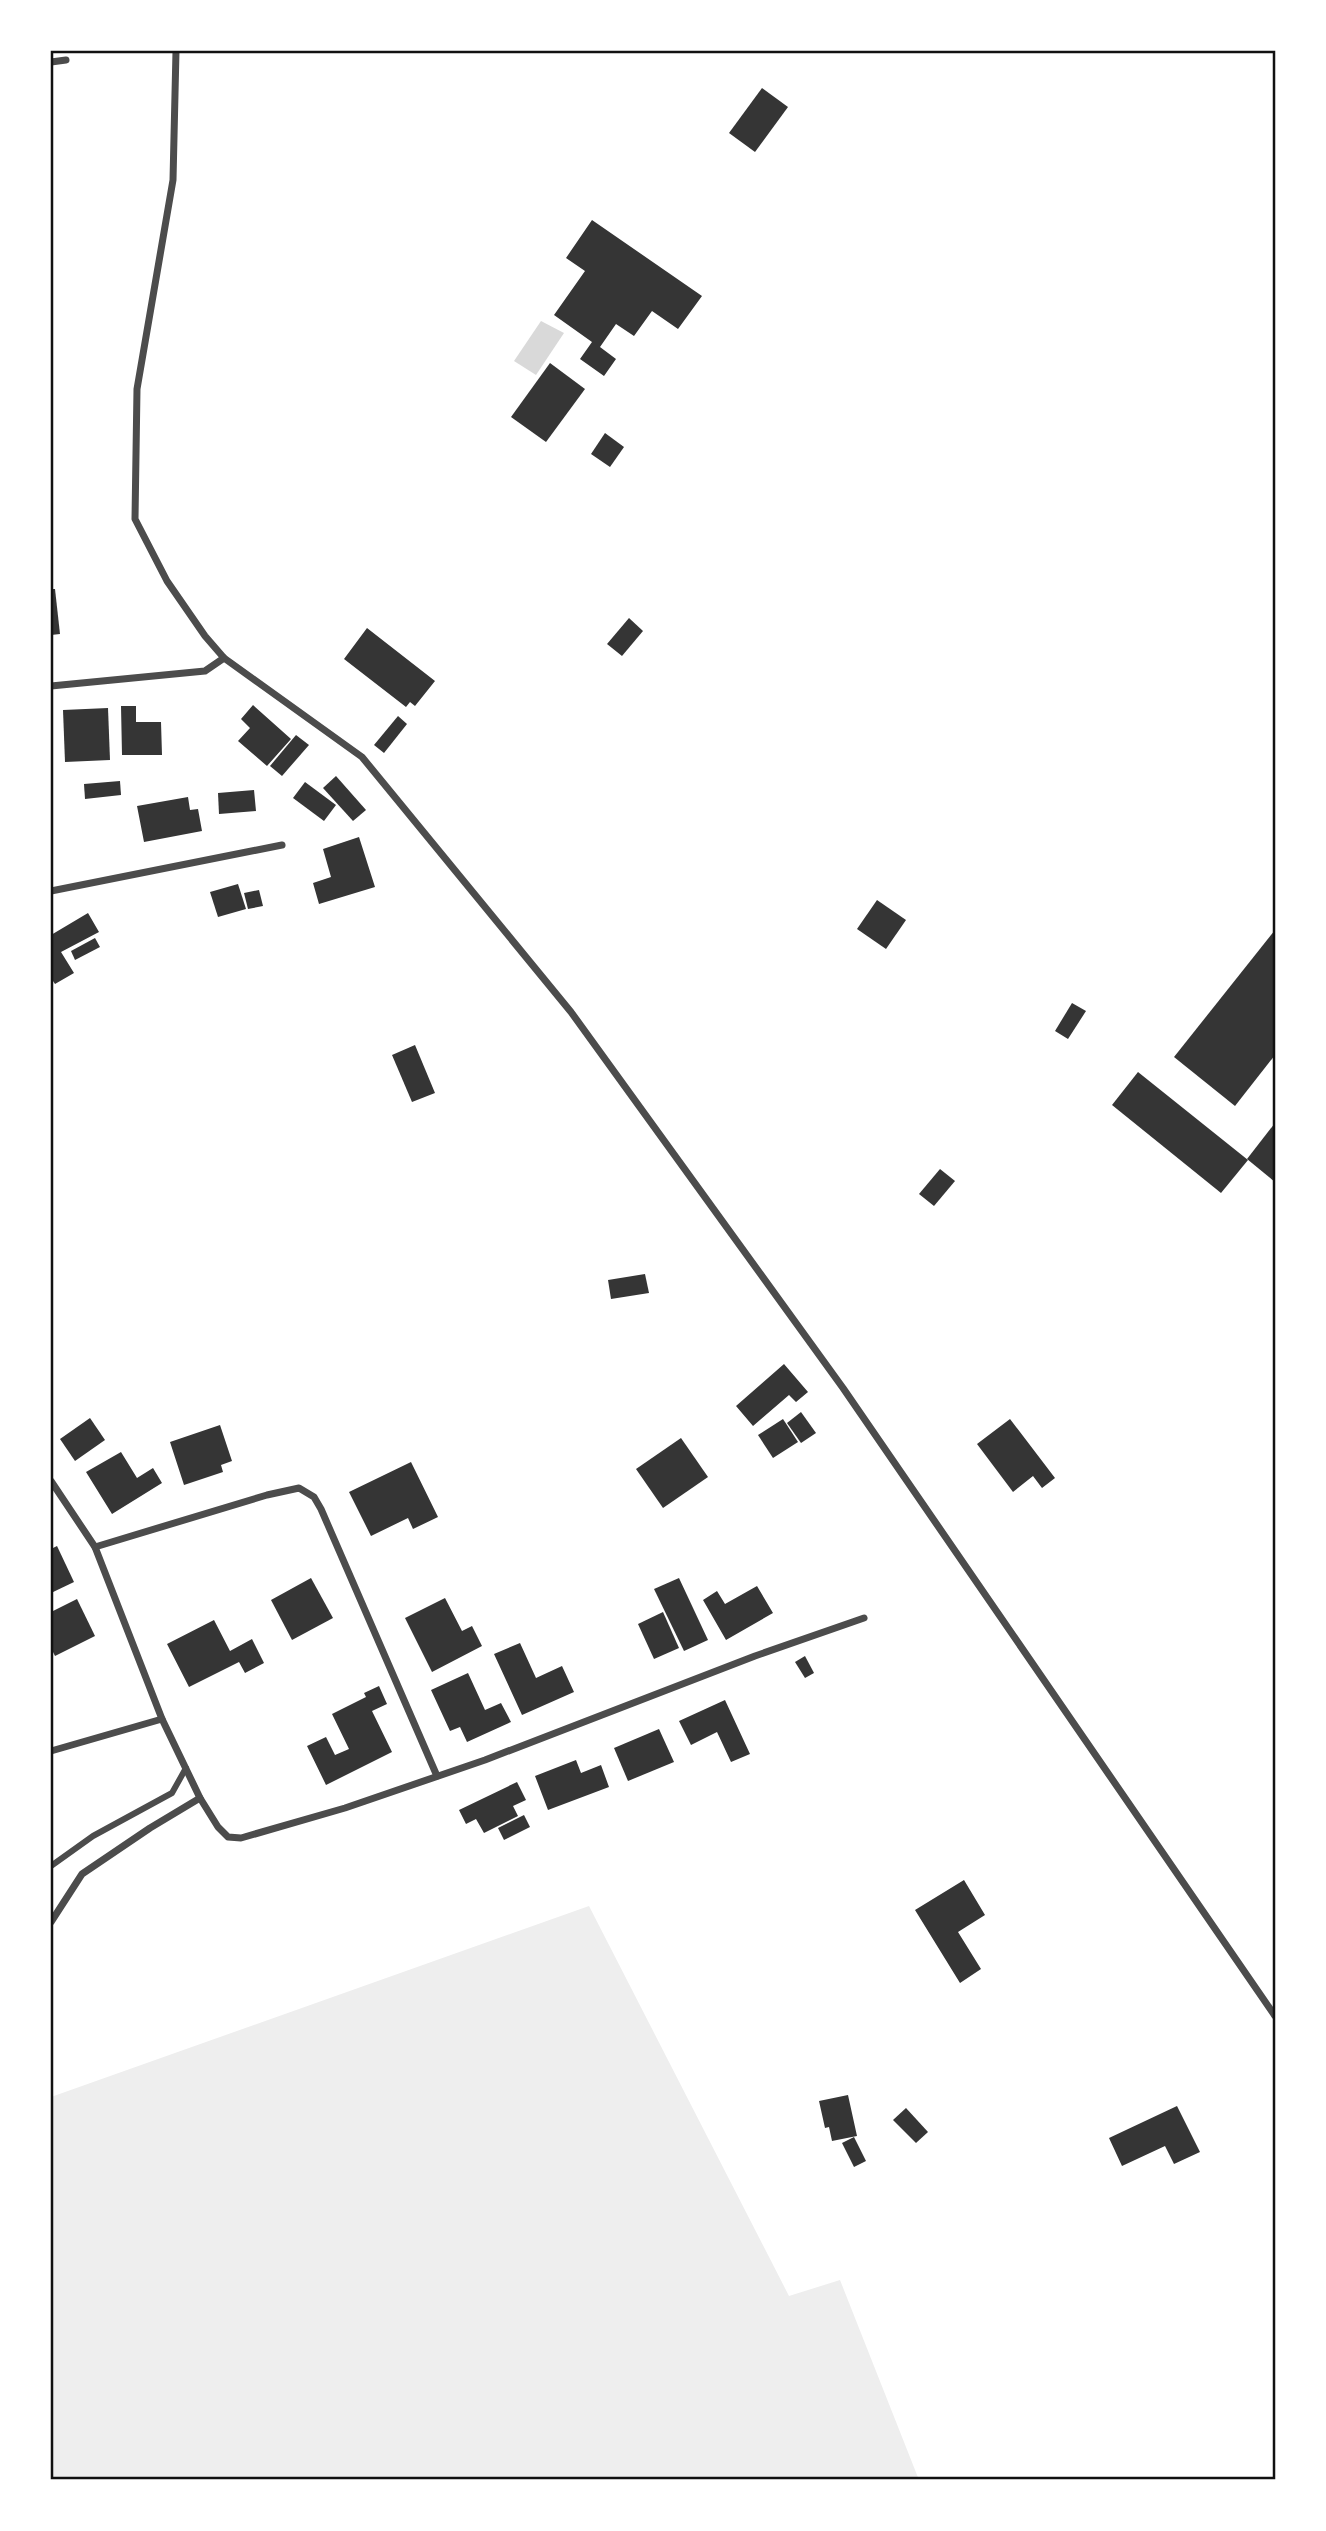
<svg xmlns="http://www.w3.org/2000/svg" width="1326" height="2531" viewBox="0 0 1326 2531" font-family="'Alegreya Sans',sans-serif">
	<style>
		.green { fill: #eee }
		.water { fill: #d9d9d9 }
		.building { fill: #353535 }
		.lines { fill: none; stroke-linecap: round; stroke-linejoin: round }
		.pedestrian { stroke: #4c4c4c; stroke-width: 6 }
		.minor { stroke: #4c4c4c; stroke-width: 7 }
		.neatline { fill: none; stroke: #111; stroke-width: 2.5 }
	</style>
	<rect width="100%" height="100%" fill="#fff"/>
	<path class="green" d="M589,1906L789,2296L840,2280L919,2480H51V2097Z"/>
	<path class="water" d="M541,321L564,333L536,375L514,361Z"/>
	<g class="building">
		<path d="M762,88L788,107L755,152L729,133Z"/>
		<path d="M592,220L702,296L678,329L652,311L634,336L616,324L600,347L616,359L604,376L580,359L592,342L554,315L585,271L566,258Z"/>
		<path d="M550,363L585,389L546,442L511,417Z"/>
		<path d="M605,433L624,447L610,467L591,454Z"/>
		<path d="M51,589H55L60,634L51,635Z"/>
		<path d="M629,618L643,631L622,656L607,644Z"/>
		<path d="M367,628L435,681L415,706L410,702L406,707L344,659Z"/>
		<path d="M253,705L291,739L267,766L238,741L250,728L241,719Z"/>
		<path d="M121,706H136V722H161L162,755H122Z"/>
		<path d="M108,708L110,760L65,762L63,710Z"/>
		<path d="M398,716L407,724L384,753L374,745Z"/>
		<path d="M296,735L309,745L282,776L270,766Z"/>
		<path d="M336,776L366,810L353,821L323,788Z"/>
		<path d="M120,781L121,795L85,799L84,784Z"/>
		<path d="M305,782L336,805L324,821L293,798Z"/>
		<path d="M254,790L256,811L219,814L218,793Z"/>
		<path d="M188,797L190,810L198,809L202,831L144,842L137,806Z"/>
		<path d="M359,837L375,887L319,904L313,883L331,877L323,849Z"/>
		<path d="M238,884L246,909L218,917L210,892Z"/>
		<path d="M259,890L263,906L248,909L244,893Z"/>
		<path d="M877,900L906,920L886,949L857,929Z"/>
		<path d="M88,913L99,932L61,952L74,973L55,984L51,978V935Z"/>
		<path d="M1275,930V1055L1235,1106L1174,1057Z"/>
		<path d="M95,938L100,947L75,960L71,951Z"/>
		<path d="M1072,1003L1086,1011L1068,1039L1055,1031Z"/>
		<path d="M415,1045L435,1093L412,1102L392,1055Z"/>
		<path d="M1138,1072L1248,1160L1221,1193L1112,1105Z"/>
		<path d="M1275,1123V1182L1247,1159Z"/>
		<path d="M940,1169L955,1181L934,1206L919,1194Z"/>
		<path d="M645,1274L649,1293L611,1299L608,1280Z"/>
		<path d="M784,1364L808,1392L796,1402L789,1395L753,1426L736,1406Z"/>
		<path d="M801,1412L816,1433L801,1443L787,1423Z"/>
		<path d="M90,1418L105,1440L75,1461L60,1439Z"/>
		<path d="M783,1419L798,1442L773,1458L758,1435Z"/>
		<path d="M1010,1419L1055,1478L1042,1488L1033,1476L1013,1492L977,1444Z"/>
		<path d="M220,1425L232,1461L221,1465L223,1472L184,1485L170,1442Z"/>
		<path d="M681,1438L708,1477L663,1508L636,1469Z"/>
		<path d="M121,1452L137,1478L153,1468L162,1483L112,1514L86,1472Z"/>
		<path d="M411,1462L438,1517L413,1529L408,1518L371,1536L349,1492Z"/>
		<path d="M57,1546L74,1582L51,1593V1549Z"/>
		<path d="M311,1578L333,1618L292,1640L271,1600Z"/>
		<path d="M679,1578L708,1640L684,1651L654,1589Z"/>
		<path d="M757,1586L773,1613L726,1640L703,1600L717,1591L725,1604Z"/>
		<path d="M445,1598L462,1631L472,1626L482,1646L432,1672L405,1618Z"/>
		<path d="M77,1599L95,1636L55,1656L51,1648V1612Z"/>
		<path d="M663,1612L679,1648L654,1659L638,1624Z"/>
		<path d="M214,1620L230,1651L252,1639L264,1663L245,1673L239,1662L189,1687L167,1644Z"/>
		<path d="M520,1643L536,1678L562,1666L574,1692L522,1715L494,1654Z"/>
		<path d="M805,1656L814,1673L805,1678L795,1662Z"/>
		<path d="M468,1673L485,1710L501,1703L511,1722L467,1742L460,1727L450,1731L431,1690Z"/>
		<path d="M379,1686L387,1704L372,1711L392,1752L326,1785L307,1746L326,1737L335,1755L349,1749L332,1714L366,1697L364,1693Z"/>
		<path d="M725,1700L750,1754L731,1762L717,1732L691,1745L679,1721Z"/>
		<path d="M659,1729L674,1762L628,1781L614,1748Z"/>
		<path d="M576,1760L581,1773L601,1765L609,1787L548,1810L535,1776Z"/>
		<path d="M517,1782L526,1800L513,1806L518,1816L484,1833L476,1819L466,1824L459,1810Z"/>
		<path d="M524,1815L530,1827L504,1840L498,1828Z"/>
		<path d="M964,1880L985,1915L958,1932L981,1969L960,1983L915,1910Z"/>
		<path d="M848,2095L857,2136L832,2141L829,2127L825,2128L819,2101Z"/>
		<path d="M1177,2106L1200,2152L1174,2164L1165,2146L1122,2166L1109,2138Z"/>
		<path d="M906,2108L928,2132L916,2143L893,2120Z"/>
		<path d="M854,2137L866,2161L854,2167L842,2143Z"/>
	</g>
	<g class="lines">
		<path class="pedestrian" d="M51,1866L93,1836L172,1793L186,1768"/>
		<g class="minor">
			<path d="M176,51L173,180L137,389L135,519L167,581L205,636L224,658L362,757L571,1012L843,1388L1275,2016"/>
			<path d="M51,62L66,60"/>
			<path d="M51,686L205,671L224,658"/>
			<path d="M51,891L282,845"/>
			<path d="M51,1481L95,1547L162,1719L200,1798L218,1827L228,1837L241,1838L345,1808L485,1760L755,1656L864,1618"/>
			<path d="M95,1547L267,1495L299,1488L314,1497L321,1509L437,1776"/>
			<path d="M51,1751L162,1719"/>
			<path d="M51,1922L82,1874L150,1828L200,1798"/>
		</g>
	</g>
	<rect width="1326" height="2531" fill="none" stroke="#ffffff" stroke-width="105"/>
	<rect x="52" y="52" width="1222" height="2426" class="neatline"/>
</svg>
